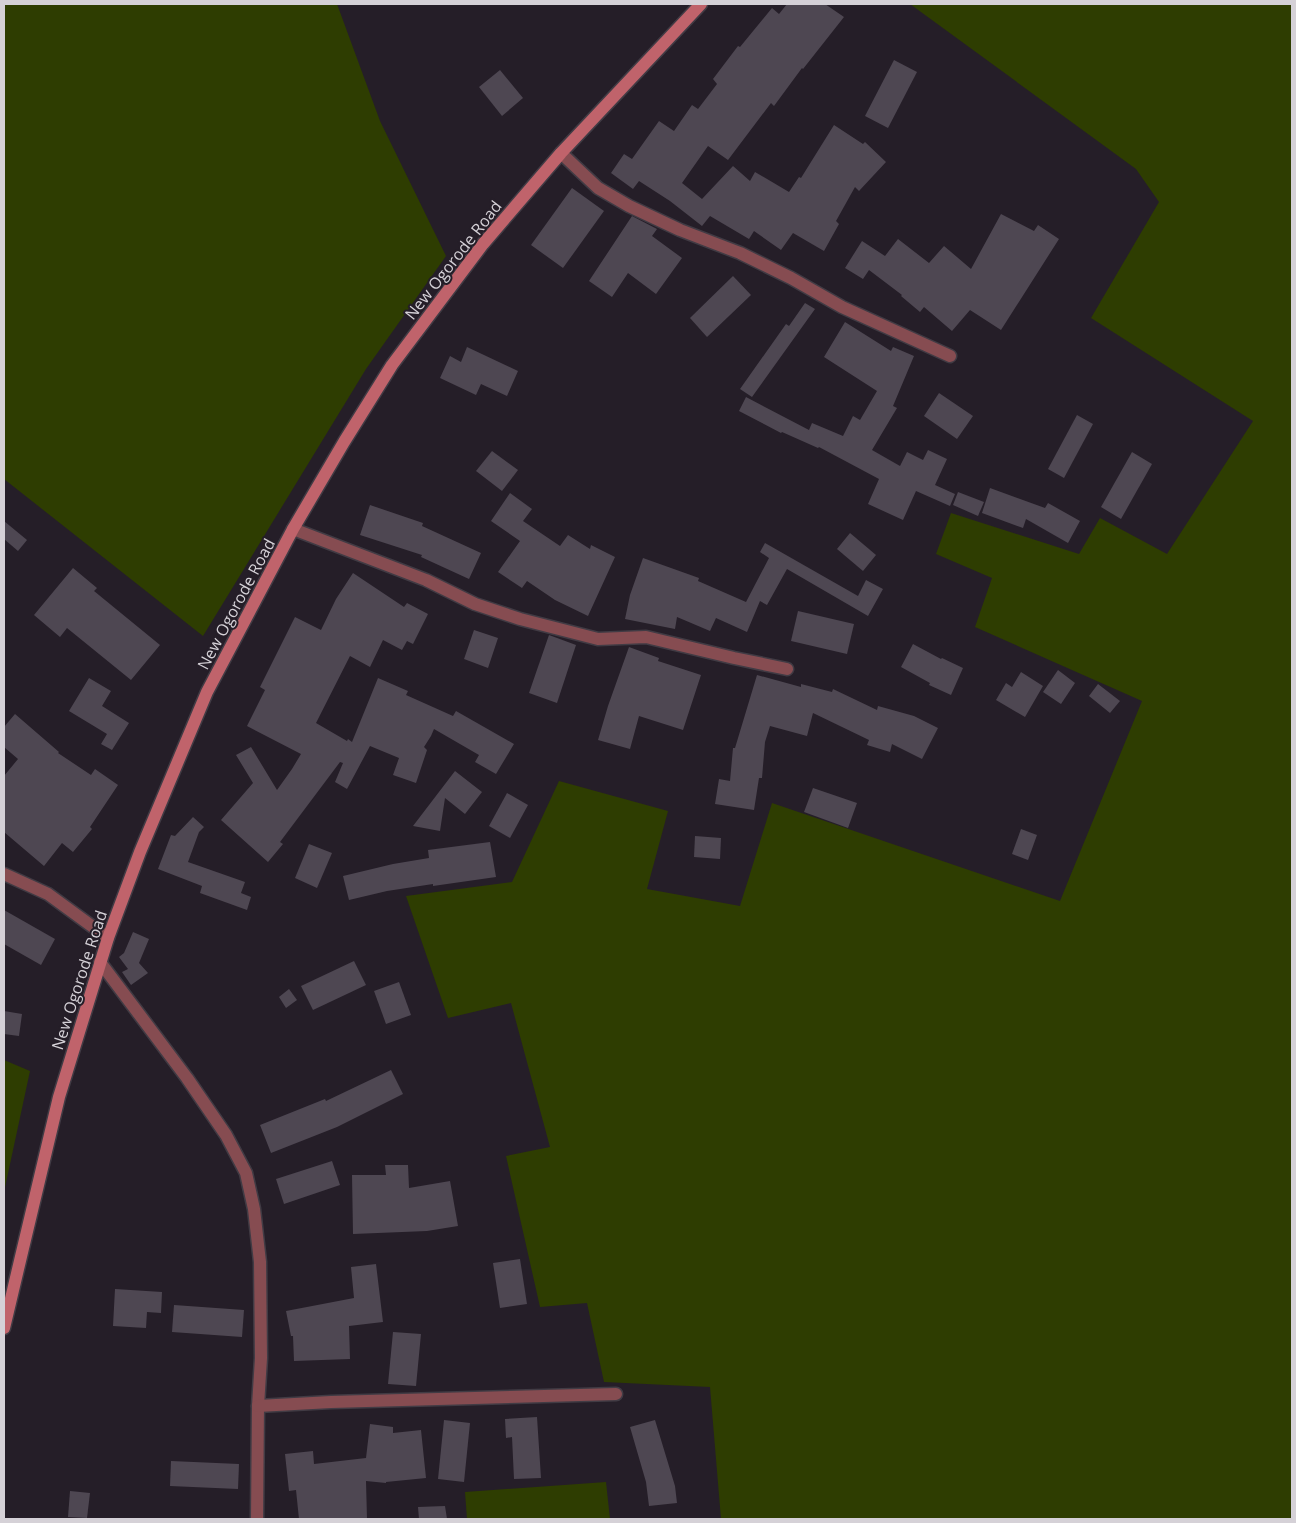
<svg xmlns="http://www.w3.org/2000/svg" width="1296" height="1523" viewBox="0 0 1296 1523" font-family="'Open Sans',sans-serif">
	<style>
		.green { fill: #2e3d01 }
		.building { fill: #4e4752 }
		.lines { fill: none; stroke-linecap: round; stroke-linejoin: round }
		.street-casing { stroke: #413b44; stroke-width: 15 }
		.secondary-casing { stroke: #413b44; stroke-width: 15 }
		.street { stroke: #864c51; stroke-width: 12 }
		.secondary { stroke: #c0636b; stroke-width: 12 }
		.labels { text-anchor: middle; stroke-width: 4; stroke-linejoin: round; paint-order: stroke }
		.street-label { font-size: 16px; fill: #d5d1d7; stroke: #251e28 }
	</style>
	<rect width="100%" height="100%" fill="#251e28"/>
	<g class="green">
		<path d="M4,4H337L380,121L446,256L366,369L203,636L4,479Z"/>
		<path d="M910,4H1292V1519H721L710,1387L604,1382L587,1303L540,1307L506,1156L550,1147L511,1003L448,1018L406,896L512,882L559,781L668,811L647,889L740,906L772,803L1060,901L1142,701L975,627L992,578L936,554L951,513L1079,554L1100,518L1167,554L1253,421L1091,318L1159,202L1136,169Z"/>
		<path d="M4,1060L30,1071L4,1192Z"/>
		<path d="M606,1482L610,1519H467L465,1492Z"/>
	</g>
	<g class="building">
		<path d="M787,4H825L844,17L803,69L802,68L774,106L771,103L728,160L708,146L682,183L702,199L733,166L750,181L755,172L789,192L799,177L801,178L834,125L863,144L865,142L886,162L859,191L855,187L836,221L839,224L824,251L793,233L781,250L754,231L749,239L710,216L702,226L670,201L639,181L633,189L611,173L624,154L632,159L659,121L674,131L692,105L698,109L717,84L713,79L738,46L740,47L772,8L779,14Z"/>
		<path d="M894,60L917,72L888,128L865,116Z"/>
		<path d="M500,70L523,98L502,116L479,87Z"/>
		<path d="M572,188L604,211L563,268L531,245Z"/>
		<path d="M1001,214L1034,231L1038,225L1059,239L1001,330L970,310L952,331L924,307L920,312L901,296L902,295L869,270L863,279L845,268L862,241L885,256L898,239L929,263L944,246L971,269Z"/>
		<path d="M632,216L657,229L652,236L682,258L656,294L628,273L612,297L589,281Z"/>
		<path d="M733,276L751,295L707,337L690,318Z"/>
		<path d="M805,303L815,309L752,397L740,389L786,324L789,326Z"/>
		<path d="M845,322L891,351L893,347L914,356L893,406L897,408L872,450L900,466L907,452L923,460L928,450L947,459L935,485L955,494L950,506L916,491L903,520L868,504L879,479L819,447L818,448L782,432L781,433L739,411L746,397L809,430L812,423L843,436L853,416L860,420L877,391L824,357Z"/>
		<path d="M467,347L518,371L507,396L481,384L476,395L440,378L450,356L461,362Z"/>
		<path d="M939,393L973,416L957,439L924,416Z"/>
		<path d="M1077,415L1093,424L1064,478L1048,469Z"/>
		<path d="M492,451L518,470L502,491L476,471Z"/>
		<path d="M1132,452L1152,464L1121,519L1101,507Z"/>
		<path d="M990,488L1045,508L1048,503L1080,521L1068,543L1026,519L1023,528L982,513Z"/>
		<path d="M958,492L984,502L978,516L953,505Z"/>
		<path d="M510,493L532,509L523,521L560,546L568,535L590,549L591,545L615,557L588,616L555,600L527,581L522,588L498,572L520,541L491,521Z"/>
		<path d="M370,505L423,523L422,526L481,553L469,579L421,557L422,555L360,535Z"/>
		<path d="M4,521L27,540L18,551L4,539Z"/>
		<path d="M850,533L876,555L863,571L837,549Z"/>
		<path d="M765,543L858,596L866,580L883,589L868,616L787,569L767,605L760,601L747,632L716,618L710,631L677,617L675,629L625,619L630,595L643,558L699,578L698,581L746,602L769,558L760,552Z"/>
		<path d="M73,568L97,588L94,591L160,645L131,680L67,628L60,637L34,615Z"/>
		<path d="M353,573L404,607L407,603L428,614L413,644L407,641L402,650L383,640L370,667L350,656L316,723L347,741L348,739L352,742L378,678L408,691L406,695L453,716L456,711L514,744L496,774L475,762L479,755L434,729L431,736L424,747L427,750L416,783L393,775L399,758L370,746L347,789L335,782L343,763L340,762L280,842L283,844L268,862L221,820L253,783L236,755L251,747L277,790L292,769L301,754L247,726L265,690L260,687L295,617L321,630L336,599Z"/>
		<path d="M798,611L854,624L847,654L791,641Z"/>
		<path d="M474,630L498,638L488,668L464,659Z"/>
		<path d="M549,635L576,645L557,703L529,693Z"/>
		<path d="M913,644L941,659L942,658L963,668L951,695L929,685L930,683L901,667Z"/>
		<path d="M629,647L659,658L658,661L701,675L683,730L639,716L630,749L598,740L608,706Z"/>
		<path d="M1058,670L1075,683L1061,704L1043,692Z"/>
		<path d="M1021,672L1043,686L1025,717L996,700L1006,683L1012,687Z"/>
		<path d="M757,675L801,687V684L832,692L833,689L877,710L878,706L914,716L938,728L922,759L892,744L890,752L867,745L869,740L813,713L807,736L770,726L765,742L762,778H759L754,810L715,804L719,779L730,781L733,748H735Z"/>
		<path d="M89,678L111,691L102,706L129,723L112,750L101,744L107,734L69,711Z"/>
		<path d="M1098,684L1120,701L1110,713L1089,696Z"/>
		<path d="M15,714L59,752L58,753L91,775L95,769L118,785L90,827L92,829L73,852L62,843L44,866L4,832V776L18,759L4,747V727Z"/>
		<path d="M455,771L482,792L465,814L445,798L440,831L413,826Z"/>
		<path d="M813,788L857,803L848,828L804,812Z"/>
		<path d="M507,793L528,805L510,838L489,826Z"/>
		<path d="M193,817L204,827L199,832L188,862L245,882L241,893L251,897L247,910L200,893L202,886L158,869L171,835L175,836Z"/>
		<path d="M1021,829L1037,835L1028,860L1012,854Z"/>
		<path d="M695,836L721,838L720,859L694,857Z"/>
		<path d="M490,842L496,877L433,886V884L387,891L349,900L343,876L393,864L429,858L428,850Z"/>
		<path d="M309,844L332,853L317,888L295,878Z"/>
		<path d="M4,910L55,939L41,965L4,944Z"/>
		<path d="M133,932L149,939L139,963L148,973L131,985L122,972L128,969L119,957L124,953Z"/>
		<path d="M354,961L366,985L313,1010L301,986Z"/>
		<path d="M399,982L411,1015L386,1024L374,991Z"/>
		<path d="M289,989L297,1000L286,1008L279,997Z"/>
		<path d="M4,1011L22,1014L19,1036L4,1034Z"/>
		<path d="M391,1070L403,1094L337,1127L271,1153L260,1125L325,1099L326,1101Z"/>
		<path d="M332,1161L340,1185L284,1204L276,1179Z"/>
		<path d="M385,1165H408L409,1188L450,1181L458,1226L427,1231L353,1234L352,1175H386Z"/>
		<path d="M520,1259L527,1304L500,1308L493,1263Z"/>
		<path d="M376,1264L383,1322L349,1326L350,1359L294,1361L293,1336H291L286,1311L354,1298L351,1267Z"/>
		<path d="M115,1289L162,1292L161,1313L147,1312L146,1328L113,1326Z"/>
		<path d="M174,1305L244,1310L242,1337L172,1332Z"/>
		<path d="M393,1332L421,1334L416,1386L388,1384Z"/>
		<path d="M537,1417L541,1478L514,1479L512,1437L506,1438L505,1419Z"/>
		<path d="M444,1420L470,1423L464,1482L438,1479Z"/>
		<path d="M655,1420L675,1486L677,1503L649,1506L646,1482L630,1427Z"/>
		<path d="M370,1424L393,1427V1433L421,1430L426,1478L386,1482V1483L366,1481L367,1519H299L296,1490L289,1491L285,1454L313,1451L314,1464L366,1458Z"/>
		<path d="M171,1461L239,1464L238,1489L170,1486Z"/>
		<path d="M70,1491L90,1493L87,1518L68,1517Z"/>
		<path d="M445,1506L447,1519H419L418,1507Z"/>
	</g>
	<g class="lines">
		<defs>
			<g id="street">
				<path d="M561,153L598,188L629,206L680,230L740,253L791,278L842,307L950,356"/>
				<path d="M293,529L426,580L475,604L520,619L598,639L646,637L734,658L787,669"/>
				<path d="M4,874L48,894L108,938"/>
				<path d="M100,962L187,1078L226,1135L246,1173L254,1209L260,1262L261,1358L258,1406L257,1519"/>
				<path d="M258,1406L331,1402L616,1394"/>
			</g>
			<path id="secondary" d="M4,1328L59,1097L108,938L140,852L207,692L293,529L344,442L392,365L483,244L561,153L701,4"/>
		</defs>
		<use href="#street" class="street-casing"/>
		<use href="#secondary" class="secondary-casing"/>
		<use href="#street" class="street"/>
		<use href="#secondary" class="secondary"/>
	</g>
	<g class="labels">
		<g class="street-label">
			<text transform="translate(453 260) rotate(-52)" y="6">New Ogorode Road</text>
			<text transform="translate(236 604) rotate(-62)" y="6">New Ogorode Road</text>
			<text transform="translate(79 980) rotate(-72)" y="6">New Ogorode Road</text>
		</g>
	</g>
	<rect width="1296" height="1523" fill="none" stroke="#d5d1d7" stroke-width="10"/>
</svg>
